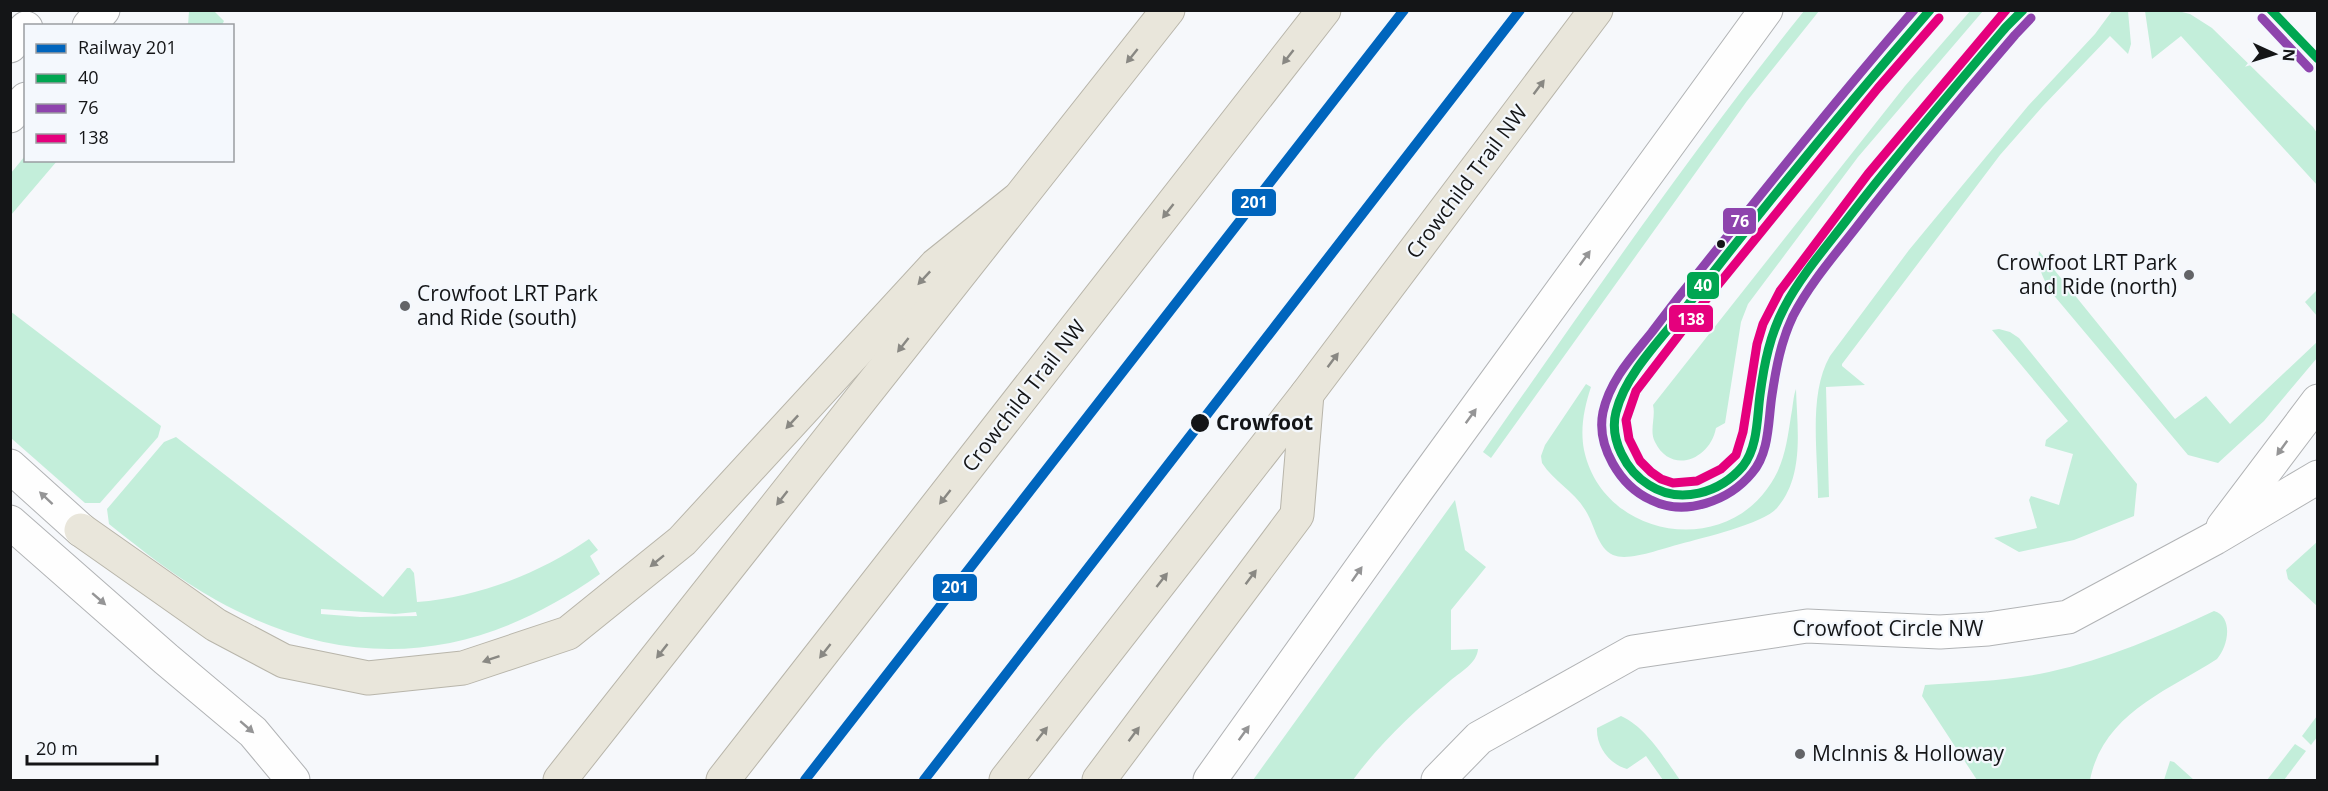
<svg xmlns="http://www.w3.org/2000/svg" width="2328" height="791" viewBox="0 0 2328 791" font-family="'Open Sans',sans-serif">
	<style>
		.green { fill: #c3eeda; fill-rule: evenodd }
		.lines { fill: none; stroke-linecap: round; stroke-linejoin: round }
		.street-casing { stroke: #b1b3b5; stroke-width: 35 }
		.secondary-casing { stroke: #b1b3b5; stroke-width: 35 }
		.highway-casing { stroke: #b8b5aa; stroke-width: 35 }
		.street { stroke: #fefefe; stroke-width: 33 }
		.secondary { stroke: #fefefe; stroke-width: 33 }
		.highway { stroke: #e9e6db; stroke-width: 33 }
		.bus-1-casing { stroke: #f4f8fd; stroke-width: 14 }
		.bus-2-casing { stroke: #f4f8fd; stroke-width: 14 }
		.bus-3-casing { stroke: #f4f8fd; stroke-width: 14 }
		.bus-1 { stroke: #00a651; stroke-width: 9 }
		.bus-2 { stroke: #8e44ad; stroke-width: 9 }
		.bus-3 { stroke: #e5007d; stroke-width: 9 }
		.rail-1-casing { stroke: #f4f8fd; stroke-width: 15 }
		.rail-1 { stroke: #0065bd; stroke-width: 10 }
		.oneway { fill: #898883 }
		.oneway2 { fill: #959596 }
		.bus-dot { fill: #141517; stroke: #f4f8fd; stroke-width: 2 }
		.poi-dot { fill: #636467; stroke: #f4f8fd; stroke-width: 2 }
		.labels { text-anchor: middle; stroke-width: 4.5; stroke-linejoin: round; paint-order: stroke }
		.street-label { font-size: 21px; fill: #141517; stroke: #f4f8fd }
		.poi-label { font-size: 21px; fill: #141517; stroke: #f4f8fd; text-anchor: start }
		.stop-label { font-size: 21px; font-weight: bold; fill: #141517; stroke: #f4f8fd; text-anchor: start }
		.line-badge { stroke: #f4f8fd; stroke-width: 2 }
		.badge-label { font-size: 16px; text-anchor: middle; font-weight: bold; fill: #fff }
	</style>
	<rect width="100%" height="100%" fill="#f6f8fb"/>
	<g class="green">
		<path d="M1971,10L1983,11L1858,157L1748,304L1741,322L1725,423L1716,428C1710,460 1671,475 1655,442C1649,431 1656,417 1653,405L1905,86Z"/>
		<path d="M189,11H214L224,21L222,25H188Z"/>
		<path d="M1804,11H1819L1747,101L1491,458L1483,452C1587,303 1690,153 1804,11Z"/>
		<path d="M2112,11H2128L2131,44L2128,54L2110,36L2043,106L2000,155L1842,364V366L1865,385L1826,387L1829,497L1818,498C1818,454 1808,394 1830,356L1909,250L2028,106L2095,34Z"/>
		<path d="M2145,11H2178L2190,14L2212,28L2313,127L2317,133V185L2181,36L2152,59Z"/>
		<path d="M25,156L26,160L57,161L11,215V173Z"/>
		<path d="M2039,251L2175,419L2206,396L2230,424L2317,342V358L2264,421L2218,463L2188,455L2051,292C2043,278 2037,268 2039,251Z"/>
		<path d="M2317,290V316L2305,302Z"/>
		<path d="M10,311L161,426L158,437L100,503H85L11,438Z"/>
		<path d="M1999,329L2010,332L2019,338L2137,484L2134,516L2074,540L2019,552L1994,538L2037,528L2029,500L2031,496L2059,505L2073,454L2045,446L2046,440L2068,421L1992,330Z"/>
		<path d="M1586,384L1591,387C1584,408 1580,429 1584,450C1602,535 1717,558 1767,489C1784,467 1787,442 1791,416C1793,407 1793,397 1796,389C1797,427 1805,476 1777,508C1763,524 1702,538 1680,544C1663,548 1629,562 1613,555C1598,548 1595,527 1587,513C1575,491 1555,483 1542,463L1541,456L1545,445Z"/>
		<path d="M176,437L383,597L407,568H410L414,573L417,602C478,597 539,574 589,539L598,550L590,556L600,574C476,662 351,675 216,600C178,579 143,551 109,524L107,509L164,442ZM321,609L395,614L416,612L417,616L360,617L321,614Z"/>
		<path d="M1455,500L1465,550L1486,567L1451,610V650L1478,649C1477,663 1461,672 1451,680C1415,711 1381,742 1353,780H1253Z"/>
		<path d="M2317,542V606L2288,579L2286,570Z"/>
		<path d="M2214,611C2234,617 2228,647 2217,659C2167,691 2103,714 2090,780H1977L1922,696L1925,685C1967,682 2009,681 2049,672C2107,659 2161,636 2214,611Z"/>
		<path d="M1621,716C1646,727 1665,759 1680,780H1663L1646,756L1627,769C1609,764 1596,746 1597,728Z"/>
		<path d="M2317,716V737L2311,745L2302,736Z"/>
		<path d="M2295,744L2306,751L2284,780H2267Z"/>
		<path d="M2170,761L2174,762L2194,780H2164Z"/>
	</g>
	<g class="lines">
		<defs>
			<g id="street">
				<path d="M2223,527L2318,401"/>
				<path d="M1438,780L1479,738L1633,652L1807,626L1940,632L1988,629L2068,617L2215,538L2318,477"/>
			</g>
			<g id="secondary">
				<path d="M89,26L103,10"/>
				<path d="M10,46L26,28"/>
				<path d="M10,116L26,99"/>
				<path d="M10,466L81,530"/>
				<path d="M10,522L166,659L253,732L293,780"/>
				<path d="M1210,780L1414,494L1766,10"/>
			</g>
			<g id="highway">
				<path d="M81,530L216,625L284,661L368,678L463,668L568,633L682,541L936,265L1017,200"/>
				<path d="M560,780L1168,10"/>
				<path d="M723,780L1324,10"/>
				<path d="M1006,780L1307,394L1596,10"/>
				<path d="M1099,780L1297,515L1307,394"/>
			</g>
		</defs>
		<use href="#street" class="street-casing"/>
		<use href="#secondary" class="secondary-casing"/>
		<use href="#highway" class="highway-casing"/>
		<use href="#street" class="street"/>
		<use href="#secondary" class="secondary"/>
		<use href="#highway" class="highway"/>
		<defs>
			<g id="bus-1">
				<path d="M1930,10C1845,108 1762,208 1684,310C1661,339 1625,375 1616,412C1609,439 1626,471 1649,485C1680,505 1720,493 1743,466C1758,447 1757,417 1760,395C1764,364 1770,334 1785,306C1802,274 1827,246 1849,217C1899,152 1953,89 2006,27L2023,10"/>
				<path d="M2271,10L2318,59"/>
			</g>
			<g id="bus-2">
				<path d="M1914,10C1842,93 1774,178 1706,263C1687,286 1669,309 1652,332C1632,357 1610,380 1603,412C1596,446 1620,486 1651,500C1685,517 1729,501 1752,473C1770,452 1768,420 1772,395C1776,368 1781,341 1793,316C1809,285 1833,257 1855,229C1906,163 1960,99 2015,35L2031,18"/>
				<path d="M2262,18L2309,68"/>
			</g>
			<path id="bus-3" d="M1939,18L1878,88L1705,301L1636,391L1626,420L1629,439L1640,461L1651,472L1661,479L1673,483L1697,481L1721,469L1736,455L1743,432L1757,344L1763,324L1780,291L1868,174L2006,10"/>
		</defs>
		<use href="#bus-1" class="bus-1-casing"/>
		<use href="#bus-2" class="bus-2-casing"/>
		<use href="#bus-3" class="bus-3-casing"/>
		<use href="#bus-1" class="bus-1"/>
		<use href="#bus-2" class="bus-2"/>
		<use href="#bus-3" class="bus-3"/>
		<defs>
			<g id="rail-1">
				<path d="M805,780L1404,10"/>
				<path d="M924,780L1520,10"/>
			</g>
		</defs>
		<use href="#rail-1" class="rail-1-casing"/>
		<use href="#rail-1" class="rail-1"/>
	</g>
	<defs><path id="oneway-solid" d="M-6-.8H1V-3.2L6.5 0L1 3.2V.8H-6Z" transform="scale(1.5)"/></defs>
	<g class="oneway">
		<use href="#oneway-solid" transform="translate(1132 56) rotate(129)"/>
		<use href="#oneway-solid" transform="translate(1288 57) rotate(128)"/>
		<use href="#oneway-solid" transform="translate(1539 87) rotate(-53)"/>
		<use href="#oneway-solid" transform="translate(1168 211) rotate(128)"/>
		<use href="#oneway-solid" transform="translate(924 278) rotate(133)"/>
		<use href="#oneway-solid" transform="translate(903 345) rotate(128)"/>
		<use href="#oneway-solid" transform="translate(1333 360) rotate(-53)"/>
		<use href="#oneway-solid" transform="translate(792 422) rotate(133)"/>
		<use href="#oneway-solid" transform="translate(945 497) rotate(128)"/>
		<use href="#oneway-solid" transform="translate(782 498) rotate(128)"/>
		<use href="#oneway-solid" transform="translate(657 561) rotate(141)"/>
		<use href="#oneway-solid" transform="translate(1251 577) rotate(-53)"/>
		<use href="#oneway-solid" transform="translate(1162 580) rotate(-52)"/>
		<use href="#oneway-solid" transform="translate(662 651) rotate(128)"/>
		<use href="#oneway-solid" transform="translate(825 651) rotate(128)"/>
		<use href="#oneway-solid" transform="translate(491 659) rotate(161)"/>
		<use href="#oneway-solid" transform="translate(1042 734) rotate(-52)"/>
		<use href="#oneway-solid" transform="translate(1134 734) rotate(-53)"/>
	</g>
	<g class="oneway2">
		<use href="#oneway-solid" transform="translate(1585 258) rotate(-54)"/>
		<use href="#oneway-solid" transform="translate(1471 416) rotate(-54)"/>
		<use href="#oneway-solid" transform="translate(2282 448) rotate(126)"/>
		<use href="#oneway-solid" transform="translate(46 498) rotate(-137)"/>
		<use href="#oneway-solid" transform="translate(1357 574) rotate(-55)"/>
		<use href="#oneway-solid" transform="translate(99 599) rotate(41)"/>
		<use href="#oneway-solid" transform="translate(247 727) rotate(41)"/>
		<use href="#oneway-solid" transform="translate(1244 733) rotate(-54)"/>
	</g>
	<g class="bus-dot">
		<circle cx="1721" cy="244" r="5"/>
		<circle cx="1200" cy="423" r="10"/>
	</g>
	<g class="poi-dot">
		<circle cx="2189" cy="275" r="6"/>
		<circle cx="405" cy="306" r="6"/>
		<circle cx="1800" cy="754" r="6"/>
	</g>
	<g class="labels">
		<g class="street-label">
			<text transform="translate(1467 182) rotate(-53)" y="7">Crowchild Trail NW</text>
			<text transform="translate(1024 396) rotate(-52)" y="7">Crowchild Trail NW</text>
			<text x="1888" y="636">Crowfoot Circle NW</text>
		</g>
		<g class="poi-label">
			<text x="2177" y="270" text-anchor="end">Crowfoot LRT Park<tspan x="2177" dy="24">and Ride (north)</tspan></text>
			<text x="417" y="301">Crowfoot LRT Park<tspan x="417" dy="24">and Ride (south)</tspan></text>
			<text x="1812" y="761">McInnis &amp; Holloway</text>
		</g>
		<g class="stop-label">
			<text x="1216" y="430">Crowfoot</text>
		</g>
	</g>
	<g class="line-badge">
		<rect x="1231" y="188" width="46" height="29" rx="6" fill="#0065bd"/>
		<rect x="1722" y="207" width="35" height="28" rx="6" fill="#8e44ad"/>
		<rect x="1686" y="271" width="34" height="29" rx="6" fill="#00a651"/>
		<rect x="1668" y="304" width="46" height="29" rx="6" fill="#e5007d"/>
		<rect x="932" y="573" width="46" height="29" rx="6" fill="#0065bd"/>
	</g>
	<g class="badge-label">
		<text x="1254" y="208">201</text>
		<text x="1740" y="227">76</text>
		<text x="1703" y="291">40</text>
		<text x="1691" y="325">138</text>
		<text x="955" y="593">201</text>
	</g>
	<rect width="2328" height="791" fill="none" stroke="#141517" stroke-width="24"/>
	<rect x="24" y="24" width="210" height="138" fill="#f4f8fd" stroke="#9a9da1" stroke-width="1.5"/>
	<rect x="36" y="44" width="30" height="9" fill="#0065bd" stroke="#9a9da1" stroke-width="1.5"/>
	<text x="78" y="54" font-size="18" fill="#141517">Railway 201</text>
	<rect x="36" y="74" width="30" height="9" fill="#00a651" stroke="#9a9da1" stroke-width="1.5"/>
	<text x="78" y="84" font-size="18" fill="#141517">40</text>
	<rect x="36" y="104" width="30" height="9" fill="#8e44ad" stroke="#9a9da1" stroke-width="1.5"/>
	<text x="78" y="114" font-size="18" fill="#141517">76</text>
	<rect x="36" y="134" width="30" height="9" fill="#e5007d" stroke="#9a9da1" stroke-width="1.5"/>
	<text x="78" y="144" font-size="18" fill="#141517">138</text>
	<g transform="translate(2274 54) rotate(94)" stroke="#f4f8fd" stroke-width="4.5" paint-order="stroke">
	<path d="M0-4.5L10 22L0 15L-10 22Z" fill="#141517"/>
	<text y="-9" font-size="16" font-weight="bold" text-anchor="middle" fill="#141517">N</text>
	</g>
	<path d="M27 755v9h130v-9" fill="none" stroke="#141517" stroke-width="3"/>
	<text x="36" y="755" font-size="18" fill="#141517" stroke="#f4f8fd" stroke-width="4.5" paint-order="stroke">20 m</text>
</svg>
